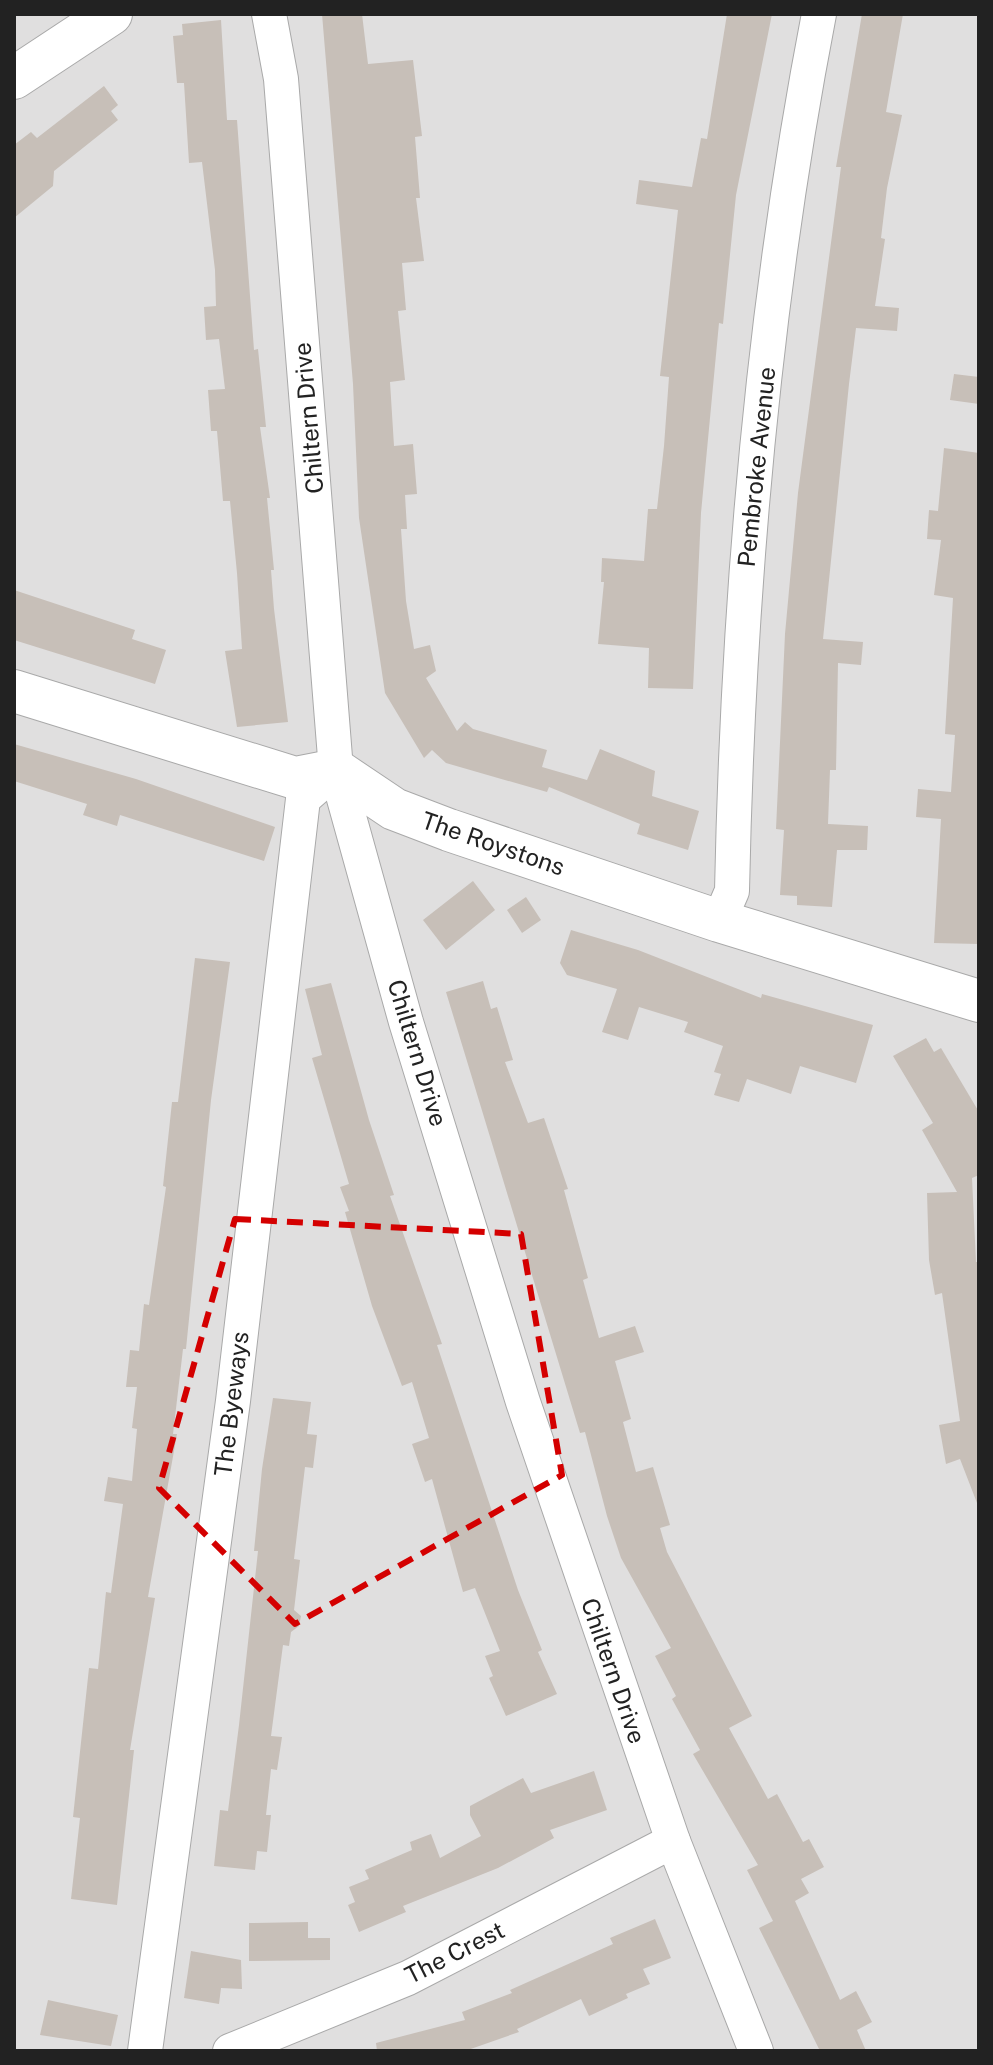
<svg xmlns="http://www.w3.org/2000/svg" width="993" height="2065" viewBox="0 0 993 2065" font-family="'Public Sans',sans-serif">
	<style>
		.residential { fill: #e0dfdf }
		.building { fill: #c7bfb8 }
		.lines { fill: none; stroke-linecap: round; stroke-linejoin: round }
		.minor-casing { stroke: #a9a9a9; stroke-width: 36 }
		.tertiary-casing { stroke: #a9a9a9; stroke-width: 44 }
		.minor { stroke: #fff; stroke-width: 34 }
		.tertiary { stroke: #fff; stroke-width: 42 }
		.marked { fill: none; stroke: #d40000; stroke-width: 6; stroke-dasharray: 16 10; stroke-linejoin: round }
		.labels { text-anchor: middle; stroke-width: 8; stroke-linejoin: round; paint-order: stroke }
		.street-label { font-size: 24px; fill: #222; stroke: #fff }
	</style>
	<rect width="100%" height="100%" fill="#f2efe9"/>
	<rect class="residential" x="14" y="14" width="965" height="2037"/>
	<g class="building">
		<path d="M322,14H362L368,64L413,60L422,136L415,137L420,198H416L424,261L402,263L406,310L398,311L405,380L390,382L394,446L413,444L417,494L405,495L407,529H401L406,601L414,649L430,645L436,671L426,678L457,731L465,722L473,729L547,750L542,767L587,780L600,749L655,771L652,796L699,811L688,850L637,834L640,824L549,787L547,792L446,763L432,750L424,758L385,693L359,518L353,384Z"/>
		<path d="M727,14H772L736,195L723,324L719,323L701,513L693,689L648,688L649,648L598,644L604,582H601L602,558L644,561L648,509H657L664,446L669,377L660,376L678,210L636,204L639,180L692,187L701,138L707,139Z"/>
		<path d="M862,14H903L886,112L902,115L887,188L881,238L885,239L875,306L899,308L897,331L856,328L849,384L823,639L863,642L861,665L838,663L836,770H830L828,824L868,826L867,850H837L832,907L797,905V896L780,895L784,830L776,829L785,634L798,493L841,167H836Z"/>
		<path d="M221,20L227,120H237L254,350L258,349L266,427H260L270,498H267L274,570H271L274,609L288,722L237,727L225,651L242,649L237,573L230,501H223L217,431H211L208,390L225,389L219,339L206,340L204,307L216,306L215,270L202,162L189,163L184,83H177L173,36L183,35L182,24Z"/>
		<path d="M104,86L118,105L111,111L118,120L54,171L53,186L14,218V145L31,132L37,138Z"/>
		<path d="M954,374L979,377V404L950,400Z"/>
		<path d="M944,448L979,453V944L934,943L941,819L916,817L918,789L951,792L955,735L945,734L953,598L934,595L941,540L927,539L929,510L938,511Z"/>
		<path d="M14,590L135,630L132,639L166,650L155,684L14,640Z"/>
		<path d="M14,744L136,779L275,827L264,861L120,815L117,826L83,815L87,804L14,781Z"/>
		<path d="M473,881L495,910L446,950L423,920Z"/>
		<path d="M526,897L541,920L522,933L507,910Z"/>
		<path d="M571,930L638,950L761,998L762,994L873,1025L856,1083L800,1066L791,1094L747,1079L739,1102L714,1095L721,1074L714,1072L723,1046L684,1032L688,1022L639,1007L628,1040L602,1032L617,989L567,975L560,963Z"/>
		<path d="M195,958L230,962L211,1100L186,1349H183L173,1434H177L148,1597L155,1598L130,1750H134L117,1905L71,1899L80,1818L73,1817L89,1668L98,1669L106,1592L111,1593L123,1504L104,1501L108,1477L132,1481L137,1429L132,1428L137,1387H126L130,1350L139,1351L144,1304L149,1305L166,1187L163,1186L172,1102H178Z"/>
		<path d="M483,981L491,1009L497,1007L513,1060L505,1062L528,1123L544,1118L568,1189L564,1190L588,1278L583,1280L599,1338L635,1326L644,1352L615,1361L631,1419L623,1422L636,1472L653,1467L670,1525L660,1528L667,1552L752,1716L729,1728L768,1799L777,1794L803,1842L809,1839L824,1867L801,1879L809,1893L795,1901L840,2000L856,1991L872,2022L857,2030L866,2051H820L759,1928L773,1921L747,1870L758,1865L693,1754L700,1750L672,1699L676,1696L655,1656L671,1648L621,1558L607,1516L585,1432L580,1433L446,992Z"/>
		<path d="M331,983L369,1120L394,1195L390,1196L442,1344L437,1345L518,1590L542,1650L538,1652L557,1694L506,1716L489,1678L493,1676L485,1656L500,1651L475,1588L463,1592L432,1479L425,1482L412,1444L429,1438L412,1382L402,1386L372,1306L345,1212L349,1211L340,1187L349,1184L312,1058L322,1055L305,989Z"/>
		<path d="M926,1038L934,1052L941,1048L979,1112V1175L972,1178L976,1262H979L977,1503L960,1459L946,1464L939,1425L960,1421L942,1293L935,1295L929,1260L927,1193L957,1192L922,1130L933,1123L893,1056Z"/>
		<path d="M273,1398L311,1402L307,1434L317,1435L313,1468L305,1467L294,1559L300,1560L294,1610L301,1616L299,1626L291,1632L289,1646L283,1645L271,1736L282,1737L277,1770L271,1769L266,1815H271L267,1852L257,1851L255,1870L214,1866L220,1810L228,1811L239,1725L258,1551H254L262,1469Z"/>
		<path d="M594,1771L607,1810L550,1830L554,1838L498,1868L403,1906L406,1912L359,1932L348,1905L355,1902L349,1887L369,1879L365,1870L412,1850L410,1842L431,1834L440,1858L481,1836L470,1815V1806L523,1778L531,1793Z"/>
		<path d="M655,1919L671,1958L643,1969L650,1984L626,1994L628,1998L589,2016L581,1999L517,2029L519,2032L465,2051H377L376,2043L465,2020L462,2012L512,1993L510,1990L613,1944L610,1938Z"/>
		<path d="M308,1922V1938H330V1960L249,1961V1923Z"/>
		<path d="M191,1951L241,1960L242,1989L221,1988L219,2004L184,1998Z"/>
		<path d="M48,2000L118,2015L111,2046L40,2035Z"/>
	</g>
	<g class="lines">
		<defs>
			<g id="minor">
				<path d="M269,14L281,79L336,770L406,1022L523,1402L673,1841L756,2051"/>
				<path d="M719,921L732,891C738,597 763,303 819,14"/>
				<path d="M145,2051L233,1401L303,799L336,770"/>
				<path d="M230,2051L408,1978L673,1841"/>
			</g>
			<g id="tertiary">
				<path d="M14,78L111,14"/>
				<path d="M14,691L295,778L336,770L394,809L449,830L719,921L979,1001"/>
			</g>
		</defs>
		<use href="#minor" class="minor-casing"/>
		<use href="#tertiary" class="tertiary-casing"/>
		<use href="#minor" class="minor"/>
		<use href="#tertiary" class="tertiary"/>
	</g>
	<path class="marked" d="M235,1219L521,1234L562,1475L295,1624L159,1488Z"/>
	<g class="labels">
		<g class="street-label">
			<text transform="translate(309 418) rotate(-95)" y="8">Chiltern Drive</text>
			<text transform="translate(757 467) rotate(-84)" y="8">Pembroke Avenue</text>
			<text transform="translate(493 844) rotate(19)" y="8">The Roystons</text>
			<text transform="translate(417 1053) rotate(73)" y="8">Chiltern Drive</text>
			<text transform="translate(232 1404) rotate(-83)" y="8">The Byeways</text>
			<text transform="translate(613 1671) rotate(71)" y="8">Chiltern Drive</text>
			<text transform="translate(455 1953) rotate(-27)" y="8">The Crest</text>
		</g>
	</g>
	<rect width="993" height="2065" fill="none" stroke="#222222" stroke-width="32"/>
</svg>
